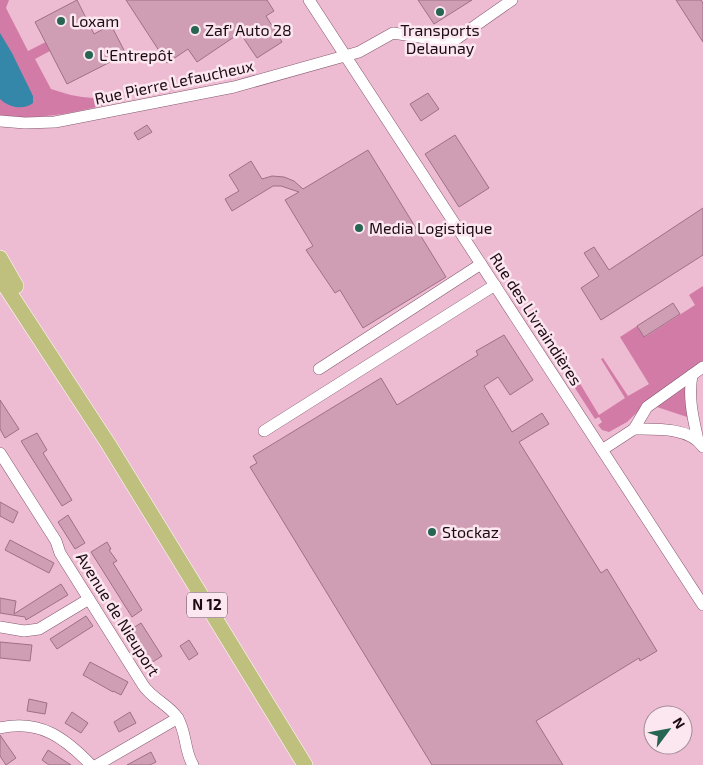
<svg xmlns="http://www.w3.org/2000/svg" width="703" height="765" viewBox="0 0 703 765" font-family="'Exo 2',sans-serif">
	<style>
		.green { fill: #d27ba6 }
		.water { fill: #3587aa }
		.building { fill: #cf9eb4; stroke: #9e7085 }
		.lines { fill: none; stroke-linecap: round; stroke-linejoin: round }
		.minor-casing { stroke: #85596e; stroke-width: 12 }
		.major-casing { stroke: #fff; stroke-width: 16 }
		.minor { stroke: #fff; stroke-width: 11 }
		.major { stroke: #bfc07d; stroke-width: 15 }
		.poi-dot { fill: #266552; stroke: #fce6ef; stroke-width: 2 }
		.labels { text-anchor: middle; stroke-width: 5; stroke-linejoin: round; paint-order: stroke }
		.shield { fill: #fce6ef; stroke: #5f4d56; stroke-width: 1 }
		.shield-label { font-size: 15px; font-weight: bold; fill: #1c0b14 }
		.poi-label { font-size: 16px; fill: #1c0b14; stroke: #fce6ef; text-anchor: start }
		.street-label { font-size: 16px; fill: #1c0b14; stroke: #fce6ef }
	</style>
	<rect width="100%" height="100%" fill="#eebcd2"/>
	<g class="green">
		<path d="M0,0H9L6,8L28,51L87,21L91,29L35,59L51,89C80,99 93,99 123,97V101C82,110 43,122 0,115Z"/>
		<path d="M703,286V362L650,400L627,422L609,432L602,430L598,425L602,422L599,417L595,419L540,334L544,331L550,334L599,415L625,398L601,359L603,358L628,396L649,384L620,337L637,326L645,337L695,305L689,295Z"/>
		<path d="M683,385L686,386L687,417L657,407Z"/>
	</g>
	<path class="water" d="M0,33L12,53L33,96V103C23,111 8,107 0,99Z"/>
	<g class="building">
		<path d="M77,0L94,34L111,25L126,54L67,84L35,22Z"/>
		<path d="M126,0H267L274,11L266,16L282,42L257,58L240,33L197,62L188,49L167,63Z"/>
		<path d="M418,0H472L434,24Z"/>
		<path d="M676,0H701L703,3V42Z"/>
		<path d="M428,93L439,109L421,121L410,104Z"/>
		<path d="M147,125L152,132L138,140L134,133Z"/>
		<path d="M455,135L489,188L459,207L425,154Z"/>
		<path d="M368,150L446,277L363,328L340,290L335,293L306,250L313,246L285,200L299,192L281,186H273L232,211L225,199L239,191L229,175L251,161L262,179L272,176L284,177L294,181L303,189Z"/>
		<path d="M703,208V255L601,320L581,288L599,276L584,253L594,247L609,270Z"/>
		<path d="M673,303L680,314L644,337L637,326Z"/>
		<path d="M504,335L533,380L510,395L498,377L484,386L512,432L542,413L549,424L519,442L601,573L607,569L657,651L640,661L639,658L536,721L563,765H432L250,467L257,463L253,456L381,378L397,405L478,355L476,351Z"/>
		<path d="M0,400L19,429L5,438L0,429Z"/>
		<path d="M37,433L47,450L43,453L72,500L62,506L21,441Z"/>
		<path d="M0,502L18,512L13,523L0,516Z"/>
		<path d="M68,515L85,543L75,549L58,522Z"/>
		<path d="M10,540L54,563L49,573L5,550Z"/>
		<path d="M107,542L111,549L109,550L117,561L113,563L142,610L132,617L91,552Z"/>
		<path d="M61,584L68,595L26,620L25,617L0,613V598L16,601L14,614Z"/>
		<path d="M86,616L93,626L57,649L50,639Z"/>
		<path d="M141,623L162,656L148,665L127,632Z"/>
		<path d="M189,640L198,654L189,660L180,646Z"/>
		<path d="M0,642L32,645L30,661L0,658Z"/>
		<path d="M90,662L128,682L121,695L113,691V692L83,675Z"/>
		<path d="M29,699L47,703L45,714L27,711Z"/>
		<path d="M72,712L88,723L81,733L65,723Z"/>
		<path d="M130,712L136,723L119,732L114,722Z"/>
		<path d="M0,735L16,758L6,765L0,756Z"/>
		<path d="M48,750L71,765H49L42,760Z"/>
		<path d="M151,752L156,762L150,765H127Z"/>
	</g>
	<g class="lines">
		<defs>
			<g id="minor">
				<path d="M309,0L703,605"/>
				<path d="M0,121L25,123L55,122L234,87L359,52L393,33L452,42L512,0"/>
				<path d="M319,369L481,264"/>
				<path d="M692,375C688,398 693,418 698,440"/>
				<path d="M634,429C655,429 690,427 703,447"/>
				<path d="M264,431L495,285"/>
				<path d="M602,450L634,429L647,407L703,367"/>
				<path d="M0,453L56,541L60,553L143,685C152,699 168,704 177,717C187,732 184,751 193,765"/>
				<path d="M0,627L24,631L39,629L89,599"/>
				<path d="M0,728C40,719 65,738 91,765"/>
				<path d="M97,765L178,718"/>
			</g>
			<g id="major">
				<path d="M0,258L16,286"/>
				<path d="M0,278L109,445L305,765"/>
			</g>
		</defs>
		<use href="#minor" class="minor-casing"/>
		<use href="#major" class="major-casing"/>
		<use href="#minor" class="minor"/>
		<use href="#major" class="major"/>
	</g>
	<g class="poi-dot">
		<circle cx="440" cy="12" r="5"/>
		<circle cx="61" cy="21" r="5"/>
		<circle cx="195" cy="30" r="5"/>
		<circle cx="89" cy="55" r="5"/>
		<circle cx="359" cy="228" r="5"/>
		<circle cx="432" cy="532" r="5"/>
	</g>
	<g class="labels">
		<rect class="shield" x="187" y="592.5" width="40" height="25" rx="4"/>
		<g class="shield-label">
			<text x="207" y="610">N 12</text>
		</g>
		<g class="poi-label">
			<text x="71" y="27">Loxam</text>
			<text x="205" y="36">Zaf' Auto 28</text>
			<text x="440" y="36" text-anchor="middle">Transports<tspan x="440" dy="18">Delaunay</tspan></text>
			<text x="99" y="61">L'Entrepôt</text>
			<text x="369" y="234">Media Logistique</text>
			<text x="442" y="538">Stockaz</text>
		</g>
		<g class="street-label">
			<text transform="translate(174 82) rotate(-12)" y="6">Rue Pierre Lefaucheux</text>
			<text transform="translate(536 319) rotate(57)" y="6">Rue des Livraindières</text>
			<text transform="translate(118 614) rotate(58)" y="6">Avenue de Nieuport</text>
		</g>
	</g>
	<g transform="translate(668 730) rotate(58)"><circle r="24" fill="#fce6ef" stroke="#a28e97"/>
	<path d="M0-4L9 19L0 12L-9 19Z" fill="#266552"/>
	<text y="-8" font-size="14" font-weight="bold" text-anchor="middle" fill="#1c0b14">N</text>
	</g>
</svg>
